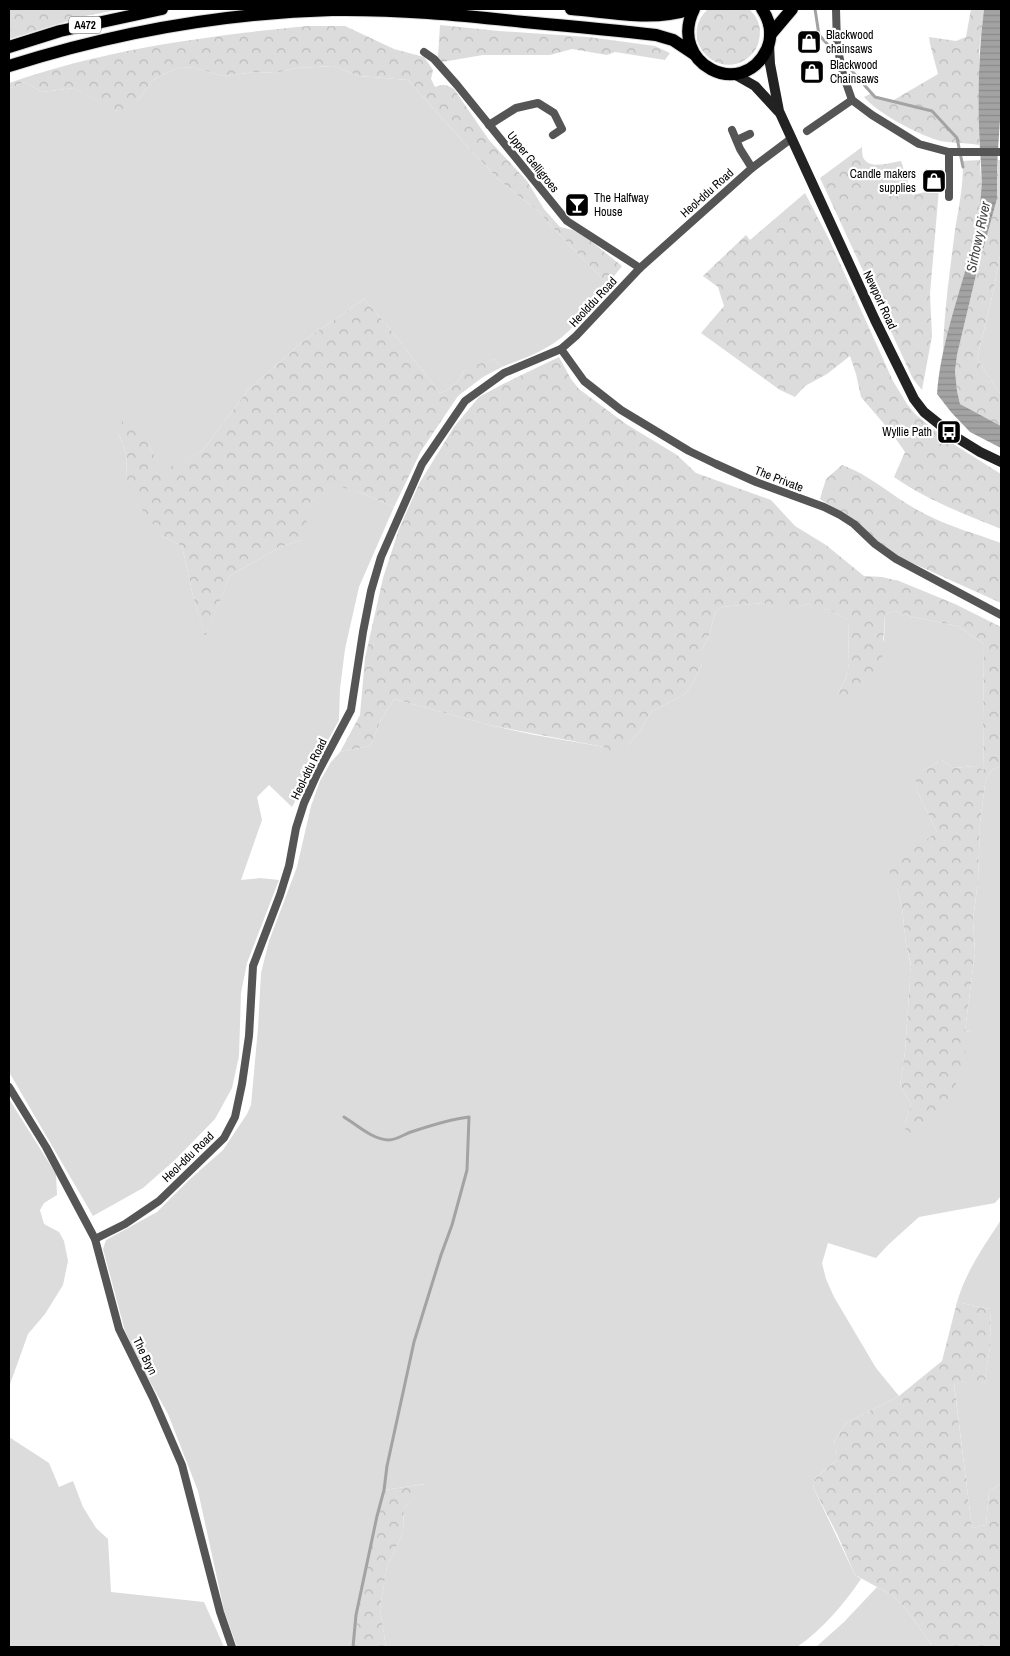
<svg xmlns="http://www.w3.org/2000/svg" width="1010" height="1656" viewBox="0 0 1010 1656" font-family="'Archivo Narrow',sans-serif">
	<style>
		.green { fill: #dcdcdc }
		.forest { fill: url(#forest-crowns) }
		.water { fill: url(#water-rules) }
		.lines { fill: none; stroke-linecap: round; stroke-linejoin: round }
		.stream { stroke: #a3a3a3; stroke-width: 3 }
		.primary-casing { stroke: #dbdbdb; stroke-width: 14 }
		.street { stroke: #555; stroke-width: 8 }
		.secondary { stroke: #222; stroke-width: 10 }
		.primary { stroke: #000; stroke-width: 12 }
		.labels { text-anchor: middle; stroke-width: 4.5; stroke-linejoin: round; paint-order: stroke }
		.shield { fill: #fff; stroke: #4c4c4c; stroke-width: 1 }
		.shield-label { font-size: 11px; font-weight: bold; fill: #000 }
		.poi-label { font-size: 12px; fill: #000; stroke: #fff; text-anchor: start }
		.street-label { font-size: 12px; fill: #000; stroke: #fff }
		.water-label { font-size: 14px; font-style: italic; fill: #444; stroke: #fff }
	</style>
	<defs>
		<pattern id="forest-crowns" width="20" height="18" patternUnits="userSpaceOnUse" patternTransform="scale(1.25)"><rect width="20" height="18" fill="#dcdcdc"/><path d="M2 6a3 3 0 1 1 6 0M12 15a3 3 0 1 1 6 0" fill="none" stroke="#bbb"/></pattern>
		<pattern id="water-rules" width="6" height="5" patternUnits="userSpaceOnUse" patternTransform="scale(1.25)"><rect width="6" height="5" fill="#a3a3a3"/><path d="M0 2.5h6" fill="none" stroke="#8b8b8b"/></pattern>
	</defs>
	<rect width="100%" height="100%" fill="#fff"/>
	<g class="green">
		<path d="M334,66L359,76L408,80L467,146L499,180L521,198L535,208L570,246L608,284C593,303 575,329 554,343C538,354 519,360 502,367L494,359L464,371L458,381L449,389L440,393L386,324L364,299L302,342L248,390L203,450L162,472L149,445L119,434L126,454L127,479L162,536L182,546L193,596L205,637L230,576L278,548L301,540L305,507L332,483L361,493L394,507L359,587L345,649L340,689L339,720L292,807L269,785L257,797L262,820L241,880L260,878L279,880L247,963L241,993L239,1056L232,1088L215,1119L176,1159L143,1188L93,1216L9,1072V89L25,82L42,92L73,88L116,111L138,100L152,81L164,74L180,67L195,68L223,76L256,72L276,73L297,68Z"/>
		<path d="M1001,249V393L999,392L977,359L993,293Z"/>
		<path d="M763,603C784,612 787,611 808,604L818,610L828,609L848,620L849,664L846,678L837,695L884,640L885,614L895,611L913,617L958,626L984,644L983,724L984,771L974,766L954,768L941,760L930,767L916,772L917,791L937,832L897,888L902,908L906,944L911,966L905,1052L900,1085L911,1104L905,1124L971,1032L965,1031L975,953L973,920L978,881L980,823L985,784L987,777L993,769L1001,766V1196L995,1203L919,1217L889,1244L876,1258L828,1243L822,1263L826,1279L834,1297L876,1368L899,1396L846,1423L834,1441L837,1454V1460L816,1477L813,1487L855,1575L861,1579C844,1604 822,1630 797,1647H386L380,1608L387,1567L403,1532L404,1508L425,1484L384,1490L377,1516L356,1615L353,1647H237L224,1610L198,1491L168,1414L138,1360L125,1331L103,1249L106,1240L157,1212L189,1180L223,1150L247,1114L251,1105L258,1028L261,973L269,941L297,867L311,806L320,781L331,762L340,752L370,746L382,718L394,699L489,725L535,735L604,747L628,745L641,730L651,712L685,694L693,683L702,664V650L709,636L715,613L722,607Z"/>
		<path d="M9,1099L56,1174L57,1195L44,1203L40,1210L44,1224L59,1232L64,1241L68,1261L63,1285L45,1314L28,1334L9,1387Z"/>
		<path d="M1001,1220V1484L989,1491L986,1525L972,1528L954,1383L960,1382L984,1384L991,1341L990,1309L957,1302C966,1271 984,1246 1001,1220Z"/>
		<path d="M9,1437L49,1463L59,1487L73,1481L83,1507L96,1528L108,1539L111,1592L204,1602L224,1647H9Z"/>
		<path d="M877,1587L892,1595L907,1610L933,1647H816L844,1622Z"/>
	</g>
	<g class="forest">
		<path d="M9,9H123L85,16L9,39Z"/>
		<path d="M708,9H749C758,17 762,28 759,40C758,47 754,52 750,56C719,84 676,39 708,9Z"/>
		<path d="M971,9H984L979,52V145C969,143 945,143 937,140C915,133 879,114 864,97L872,93L875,97L892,101L938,74L930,44L929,37L956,41L966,37Z"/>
		<path d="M440,25L499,31L588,37L655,46L670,53L665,60L615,52L607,55L572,49L550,55H483L442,62L438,57Z"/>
		<path d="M307,26H345L394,49L424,57L433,70L431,79L435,87C443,84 446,84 454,89L489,140L527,181L544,209L560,227L573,230L587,238L622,266L608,284L570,246L535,208L521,198L499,180L467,146L408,80L359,76L334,66L297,68L276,73L256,72L223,76L195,68L180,67L164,74L152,81L138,100L124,109L115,111L73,88L42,92L25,82L9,89V83C105,49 206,36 307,26Z"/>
		<path d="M862,147C862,150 862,156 864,159C871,170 892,162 901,161L912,195L939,189L930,294L932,336L922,390L913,379L820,178Z"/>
		<path d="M980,160C980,171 982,183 981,194C975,248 956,300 943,352C944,312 950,270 955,230C958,211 965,179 962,161Z"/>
		<path d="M997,160H1001V249L993,293L977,359L999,392L1001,393V426L960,404L957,391L955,371L957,355L976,275L997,199Z"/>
		<path d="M805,193L829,239L893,381L907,404L915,414L947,440L1001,474V529C964,514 927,500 894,477L905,452L891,432L861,397L856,374L850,356L827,374L805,386L795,397L780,390L701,333L724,306L718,287L703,276L746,235L750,240Z"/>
		<path d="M364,299L386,324L440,393L449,389L458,381L464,371L473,366L494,359L502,367L483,377L458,396L421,451L394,507L361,493L332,484L305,507L308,535L301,540L278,548L230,576L205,638L193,596L182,546L162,536L137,503L127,479L126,454L119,434L123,418L149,445L162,471L203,450L248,390L302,342Z"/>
		<path d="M559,357L571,379L579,389L626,424L677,455L696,473L771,500L795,526L826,545L864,576L882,577L899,581L955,604L1001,627V766L993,769L987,777L985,784L980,823L978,881L973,920L975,953L965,1031L971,1032L953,1094L929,1121L912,1133L906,1132L905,1124L911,1104L900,1085L905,1052L911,965L906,944L902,908L897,888L888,868L937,832L917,791L915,772L930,767L941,760L954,768L974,766L984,770L983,724L984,644L958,626L913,617L895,611L885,614L882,660L875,675L847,700L837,695L846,678L849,664L848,620L828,609L818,611L808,604L790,610H779L763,603L722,607L715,613L709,636L702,650V664L693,683L685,694L651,712L641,730L628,745L615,756L604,747L489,725L394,699L382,718L370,746L340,752L360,715L365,658L383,578L399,529L420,482L454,427L479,397L503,384Z"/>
		<path d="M842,465C871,475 896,500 925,514C947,526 977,534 1001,543V603L899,557L878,542L859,525L820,499L826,479Z"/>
		<path d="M957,1302L990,1309L991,1341L984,1385L960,1382L954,1384L972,1528L986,1525L989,1491L1001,1484V1647H933L907,1610L892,1595L855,1575L837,1534L813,1487L816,1477L837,1460V1454L834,1441L846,1423L899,1396L942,1361Z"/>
		<path d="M426,1484L404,1508L403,1532L387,1567L380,1608L386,1647H353L356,1615L377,1516L384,1490Z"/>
	</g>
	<path class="water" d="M984,9H1001L1000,119L997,167V199L976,275L957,355L955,371L957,391L960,404L1001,426V448L970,432L951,412L937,394C942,325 975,262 981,194C983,172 979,148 979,126C978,86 979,48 984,9Z"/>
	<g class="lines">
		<g class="stream">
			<path d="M815,9L819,35L832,49"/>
			<path d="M850,69L875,97L932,111L957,138L963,167"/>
			<path d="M344,1117C357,1125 373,1140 389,1140C396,1140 405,1134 411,1132C429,1126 450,1119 469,1117L467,1170L452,1225L441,1255L414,1342L387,1466L384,1490L377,1516L356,1615L353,1647"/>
		</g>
		<defs>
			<g id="primary">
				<path d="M571,9C610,12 652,22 691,9"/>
				<path d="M694,9C667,63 742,102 767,49C773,35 770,21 762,9"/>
				<path d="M770,35L792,9"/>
				<path d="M9,47L60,31L162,9"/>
				<path d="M9,66C113,33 222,13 332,10C396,9 460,15 524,22C568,26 612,30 656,35L673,40L694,54"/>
			</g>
		</defs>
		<use href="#primary" class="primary-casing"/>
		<g class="street">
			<path d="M836,9L837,45L843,74L852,100L872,115L919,144L949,152H1001"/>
			<path d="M424,52L434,59L457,85L567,221L640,268"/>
			<path d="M489,125L516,108L538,103L554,113L562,129L553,135"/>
			<path d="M732,130L740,149L752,168"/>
			<path d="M807,131L852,100"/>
			<path d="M737,140L750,134"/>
			<path d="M949,197V152"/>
			<path d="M561,349L584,381L621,410L689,451L716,464L756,482L824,507L840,515L854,524L875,544L896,559L1001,615"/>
			<path d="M9,1087L46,1147L95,1239L119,1329L153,1398L182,1465L220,1612L232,1647"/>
			<path d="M95,1239L125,1224L159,1201L224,1138L235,1117L242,1084L249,1036L253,966L280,895L289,866L296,828L304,803L317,774L351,710L363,632L371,591L381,557L422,464L465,401L504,373L561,349L576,336L640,268L752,168L792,138"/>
		</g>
		<g class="secondary">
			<path d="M769,44L770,64L779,111L875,320L914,399L924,412L954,436L980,452L1001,462"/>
			<path d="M734,74L755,86L778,111"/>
		</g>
		<use href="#primary" class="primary"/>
	</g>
	<defs>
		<symbol id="shop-square" viewBox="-11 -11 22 22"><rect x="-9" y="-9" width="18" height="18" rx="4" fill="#000" stroke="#fff"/><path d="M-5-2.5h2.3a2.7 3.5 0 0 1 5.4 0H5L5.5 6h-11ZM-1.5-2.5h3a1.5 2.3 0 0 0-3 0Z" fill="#fff"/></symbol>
		<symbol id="bar-square" viewBox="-11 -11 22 22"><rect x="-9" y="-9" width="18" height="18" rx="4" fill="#000" stroke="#fff"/><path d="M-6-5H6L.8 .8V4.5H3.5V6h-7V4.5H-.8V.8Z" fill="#fff"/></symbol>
		<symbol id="bus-square" viewBox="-11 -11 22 22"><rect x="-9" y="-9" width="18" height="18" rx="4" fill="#000" stroke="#fff"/><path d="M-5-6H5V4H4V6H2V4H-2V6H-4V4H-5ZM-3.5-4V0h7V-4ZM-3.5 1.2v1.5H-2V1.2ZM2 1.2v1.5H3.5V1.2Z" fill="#fff"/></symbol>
	</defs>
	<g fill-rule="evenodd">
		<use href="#shop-square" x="795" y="28" width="28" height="28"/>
		<use href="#shop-square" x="798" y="58" width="28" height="28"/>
		<use href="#shop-square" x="920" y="167" width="28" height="28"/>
		<use href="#bar-square" x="563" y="191" width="28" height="28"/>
		<use href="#bus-square" x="935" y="418" width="28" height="28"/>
	</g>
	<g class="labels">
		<rect class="shield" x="69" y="16.5" width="32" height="17" rx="4"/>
		<g class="shield-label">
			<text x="85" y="29">A472</text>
		</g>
		<g class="poi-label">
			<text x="826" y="39">Blackwood<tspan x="826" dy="14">chainsaws</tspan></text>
			<text x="830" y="69">Blackwood<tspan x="830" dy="14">Chainsaws</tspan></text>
			<text x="916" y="178" text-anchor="end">Candle makers<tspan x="916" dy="14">supplies</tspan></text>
			<text x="594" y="202">The Halfway<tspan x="594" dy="14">House</tspan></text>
			<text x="932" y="436" text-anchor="end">Wyllie Path</text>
		</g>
		<g class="street-label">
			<text transform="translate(533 162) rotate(51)" y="4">Upper Gelligroes</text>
			<text transform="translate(707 193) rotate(-42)" y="4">Heol-ddu Road</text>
			<text transform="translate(880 300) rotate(65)" y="4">Newport Road</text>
			<text transform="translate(593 302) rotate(-47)" y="4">Heolddu Road</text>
			<text transform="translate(779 479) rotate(21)" y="4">The Private</text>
			<text transform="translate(309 769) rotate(-64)" y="4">Heol-ddu Road</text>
			<text transform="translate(188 1157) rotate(-44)" y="4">Heol-ddu Road</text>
			<text transform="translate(145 1356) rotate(64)" y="4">The Bryn</text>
		</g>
		<g class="water-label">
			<text transform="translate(978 237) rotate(-78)" y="5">Sirhowy River</text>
		</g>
	</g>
	<rect width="1010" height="1656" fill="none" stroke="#000000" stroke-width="20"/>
</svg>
